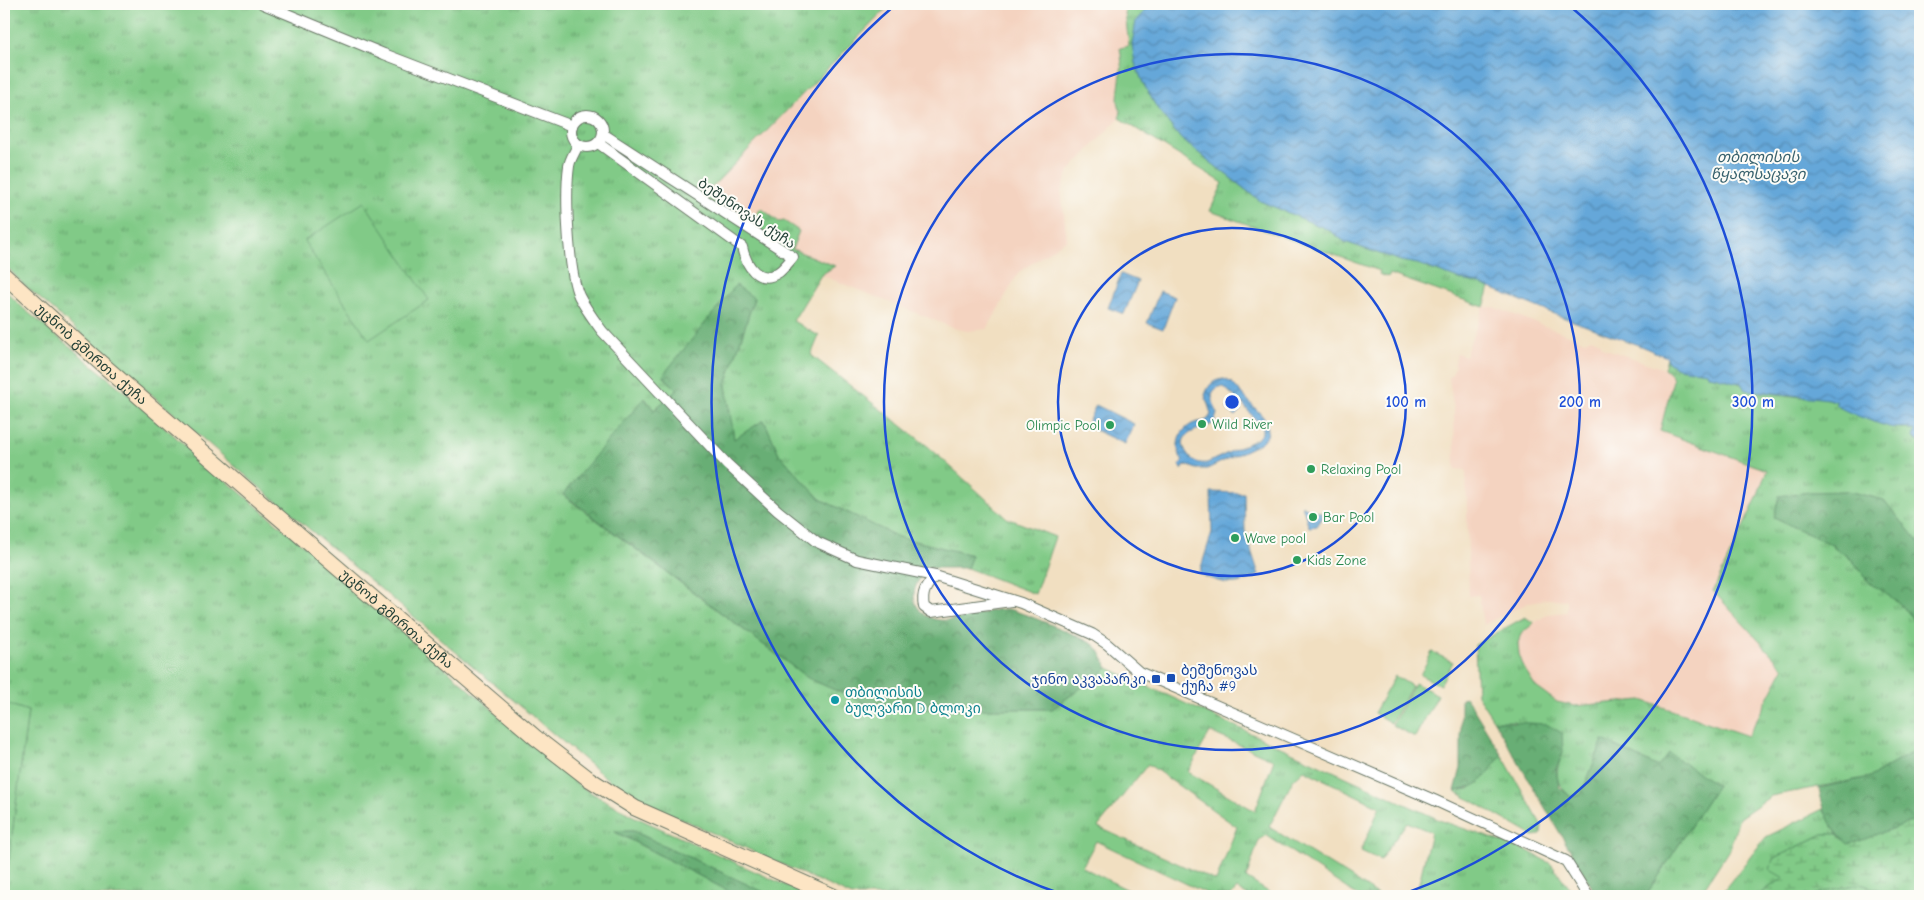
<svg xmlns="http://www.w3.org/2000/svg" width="1924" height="900" viewBox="0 0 1924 900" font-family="'Comic Neue','Noto Sans Georgian',sans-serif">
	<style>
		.built { fill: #f4d3c0 }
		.grass { fill: url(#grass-tufts); stroke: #50845e; fill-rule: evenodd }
		.forest { fill: url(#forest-crowns); stroke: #447654 }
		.wetland { fill: url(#wetland-marsh); stroke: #50845e }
		.garden { fill: #81ca87; stroke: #50845e }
		.water { fill: url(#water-waves); stroke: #427286; fill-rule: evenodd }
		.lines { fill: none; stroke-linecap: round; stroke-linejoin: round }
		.street-casing { stroke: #687665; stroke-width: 12 }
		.secondary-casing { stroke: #687665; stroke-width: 17 }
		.street { stroke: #fff; stroke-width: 10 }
		.secondary { stroke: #fde5c4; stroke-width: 15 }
		.ring { fill: none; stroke: #1d4ed8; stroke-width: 2.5 }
		.leisure-dot { fill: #2e9e5b; stroke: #fdfcf7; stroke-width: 2 }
		.transit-dot { fill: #1a4fb4; stroke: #fdfcf7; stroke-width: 2 }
		.culture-dot { fill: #0f9aa8; stroke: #fdfcf7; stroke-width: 2 }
		.labels { text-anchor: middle; stroke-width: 4; stroke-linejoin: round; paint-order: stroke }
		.street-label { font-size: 14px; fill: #1f3d34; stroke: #fdfcf7 }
		.leisure-label { font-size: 14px; fill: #27864d; stroke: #fdfcf7; text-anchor: start }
		.transit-label { font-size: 14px; fill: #164399; stroke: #fdfcf7; text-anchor: start }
		.culture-label { font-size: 14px; fill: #0d838f; stroke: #fdfcf7; text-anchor: start }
		.water-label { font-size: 15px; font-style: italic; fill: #38626e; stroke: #fdfcf7 }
		.centre { fill: #1d4ed8; stroke: #fdfcf7; stroke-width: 2.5 }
		.ring-label { font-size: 15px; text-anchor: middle; font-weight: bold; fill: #1d4ed8; stroke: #fdfcf7; stroke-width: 4; stroke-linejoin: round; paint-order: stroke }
	</style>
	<defs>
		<pattern id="grass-tufts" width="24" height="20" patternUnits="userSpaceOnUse" patternTransform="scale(1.25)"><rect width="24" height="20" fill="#81ca87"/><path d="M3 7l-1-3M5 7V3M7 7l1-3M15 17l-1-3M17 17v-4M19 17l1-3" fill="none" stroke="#69a56f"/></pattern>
		<pattern id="forest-crowns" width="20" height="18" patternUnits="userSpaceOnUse" patternTransform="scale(1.25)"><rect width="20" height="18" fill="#68ae74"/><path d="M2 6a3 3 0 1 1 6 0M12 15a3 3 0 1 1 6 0" fill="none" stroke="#558f60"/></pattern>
		<pattern id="wetland-marsh" width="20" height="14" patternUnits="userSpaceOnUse" patternTransform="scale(1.25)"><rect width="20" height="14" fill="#81ca87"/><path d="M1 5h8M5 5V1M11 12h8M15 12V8" fill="none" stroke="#69a56f"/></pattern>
		<pattern id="water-waves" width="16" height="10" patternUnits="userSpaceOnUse" patternTransform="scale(1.25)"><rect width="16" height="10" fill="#65a7d9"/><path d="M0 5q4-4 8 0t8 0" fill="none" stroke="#5389b1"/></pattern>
	</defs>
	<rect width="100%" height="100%" fill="#fdfcf7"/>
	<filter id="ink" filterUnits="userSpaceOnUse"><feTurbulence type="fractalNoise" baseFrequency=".02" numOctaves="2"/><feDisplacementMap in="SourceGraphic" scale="10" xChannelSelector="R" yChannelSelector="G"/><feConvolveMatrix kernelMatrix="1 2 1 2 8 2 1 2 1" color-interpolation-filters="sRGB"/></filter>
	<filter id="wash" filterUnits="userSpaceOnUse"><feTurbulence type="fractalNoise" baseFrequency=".0096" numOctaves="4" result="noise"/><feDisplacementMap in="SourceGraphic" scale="20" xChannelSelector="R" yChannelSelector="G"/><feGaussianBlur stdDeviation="1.12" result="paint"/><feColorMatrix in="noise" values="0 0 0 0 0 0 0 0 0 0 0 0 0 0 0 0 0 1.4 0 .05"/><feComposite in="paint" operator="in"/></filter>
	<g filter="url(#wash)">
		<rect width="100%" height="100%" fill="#f1dfc1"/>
		<g class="built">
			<path d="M891,4H1124L1129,47L1120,48L1122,69L1118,102L1121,114L1119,118L1069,171L1061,191L1067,239L1019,272L987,329L967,331L954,328L821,275L834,267L792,249L799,231L780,222L761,208L751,222L706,192Z"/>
			<path d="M1484,307H1493L1585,341L1591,338L1600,342L1603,348L1664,369L1671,374L1673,380L1660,431L1767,470L1755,502L1713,591L1784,668L1748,736L1642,700L1575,706L1557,702L1536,687L1524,668L1519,654L1518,643L1521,634L1534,623L1548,614L1567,612V600L1547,599L1530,602L1483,625L1479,595L1469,596L1466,470L1455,469L1454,411L1449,378L1453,373L1457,353L1465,356Z"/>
		</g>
		<g class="grass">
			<path d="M4,4H891L707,192L751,222L761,208L779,222L784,221L799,231L792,249L835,266L821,275L793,321L819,336L811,355L930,448L1007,518L1055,537L1035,594L967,568L972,555L898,537L820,499L779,454L764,420L734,440L726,385L754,299L736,286L663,376L677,390L654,410L645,398L563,495L808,678L877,709H1052L1108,668L1442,821L1528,851L1551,864L1576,896H1416L1431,832L1407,822L1380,860L1361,851L1380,807L1304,770L1293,780L1269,827L1349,876L1379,896H1358L1266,835L1259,840L1246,878L1275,896H1248L1237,889L1231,896H1207L1208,894L1096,841L1082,867L1140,896H852L624,793L252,481L22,283L4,264ZM1210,732L1274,760L1255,811L1188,772ZM1148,764L1237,827L1216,881L1098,827Z"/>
			<path d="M1124,4H1170L1135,63L1143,83L1157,108L1181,139L1260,201L1329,230L1345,242L1401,261L1418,264L1461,280L1478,283L1490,287L1484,307L1390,274L1388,277L1379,274L1380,271L1210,211L1223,183L1119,118C1123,111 1118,107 1118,99C1119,81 1124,66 1120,48L1129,46Z"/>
			<path d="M4,289L24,309L141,405L193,453L332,569L581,787L633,816L809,896H772L633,831L615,832L738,896H4L28,711L4,703Z"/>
			<path d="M1667,357L1677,367L1708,372V375L1717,376L1769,393L1801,397L1814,396L1829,399L1900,428H1910V430H1915L1916,441H1920V544L1884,500L1847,491L1810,492L1779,496L1774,518L1830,544L1852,560L1871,584L1898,602L1920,627V748L1870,777L1771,796L1739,818L1730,848L1699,896H1646L1717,785L1669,754L1658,767L1603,740L1581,795L1571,797C1553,781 1555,773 1563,752L1515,721H1494L1477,695L1475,645L1525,617L1534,623L1521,634L1518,643L1519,654L1524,668L1536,687L1557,702L1575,706L1642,700L1748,736L1784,668L1713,591L1755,502L1767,470L1660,431L1673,380L1671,374L1664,369Z"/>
			<path d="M1502,755L1542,826L1541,835L1533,836L1455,791L1469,789Z"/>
			<path d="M1823,809L1837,834H1823L1773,859L1784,878L1765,890L1761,896H1719L1766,837Z"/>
			<path d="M1860,884L1881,890L1894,896H1812L1829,890Z"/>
		</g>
		<g class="forest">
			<path d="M736,285L754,298L726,385L734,439L764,420L779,454L820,499L898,537L972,555L967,568H927C919,579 909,592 917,606C934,636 980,609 1006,609C1016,609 1085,638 1094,645C1100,649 1104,661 1108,668L1052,709H877L808,678L563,494L644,398L654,410L677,390L663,375Z"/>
			<path d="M1847,491L1884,500L1920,544V627L1898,602L1871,584L1852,560L1830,544L1774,518L1779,496L1810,492Z"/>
			<path d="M1466,697L1502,755C1485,775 1484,787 1455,791L1461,768V698Z"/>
			<path d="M1494,721L1546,724L1562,733L1563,752L1556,770L1559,787L1571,797L1581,795L1603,740L1658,767L1669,753L1717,785L1646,896H1597Z"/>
			<path d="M1920,748V817C1909,823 1898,827 1886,831C1871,836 1864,841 1848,844C1830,829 1823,810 1819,788L1870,777Z"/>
			<path d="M614,831H633L772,896H738Z"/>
		</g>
		<path class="wetland" d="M1920,817V896H1894L1881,890L1860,884L1829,890L1812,896H1761L1765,890L1784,878L1770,870L1773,859L1823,834H1837L1848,844C1864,841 1871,836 1886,831C1898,827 1909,823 1920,817Z"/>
		<g class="garden">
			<path d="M364,202L429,300L369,340L304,241Z"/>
			<path d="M1432,652L1453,662L1440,685L1420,675Z"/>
			<path d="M1395,676L1412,686L1391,723L1374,713Z"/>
			<path d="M1415,683L1438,695L1415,737L1392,725Z"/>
			<path d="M4,703L28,711L4,896Z"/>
		</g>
		<g class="water">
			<path d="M1147,4H1920V441L1913,438L1915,430H1909L1910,428C1905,427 1899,428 1894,428C1883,426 1841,411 1835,404L1837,402L1829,399L1745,390L1741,383C1729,382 1720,376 1708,375L1707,372L1677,368L1668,362L1667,357L1638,345L1554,314L1478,283L1461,280L1418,264L1401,261L1345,242L1329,230L1260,201L1181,139L1157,108L1143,83L1135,63L1132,44L1136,21L1143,14Z"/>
			<path d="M1121,274L1138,281L1124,314L1108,308Z"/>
			<path d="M1160,291L1175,297L1163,329L1147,323Z"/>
			<path d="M1224,379L1232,383L1265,419L1268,429L1267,436L1259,444L1207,469H1196L1187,465L1181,469L1179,465L1183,461C1174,449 1177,432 1192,424C1200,420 1207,424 1211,414L1205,395C1209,384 1213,380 1224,379ZM1219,387H1224L1235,397L1234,400L1228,406L1227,409L1235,416L1241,410L1237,405L1240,401L1262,427V433L1257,439L1207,463C1200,464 1193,462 1189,456C1170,432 1203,430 1214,423L1217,414C1215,404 1206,393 1219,387Z"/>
			<path d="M1096,405L1134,424L1125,444L1086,426Z"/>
			<path d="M1211,492L1244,493L1245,531L1259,575C1234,588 1224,584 1199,574L1212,532Z"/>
			<path d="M1302,505L1312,511L1321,512L1323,517L1317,526L1309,527Z"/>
		</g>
	</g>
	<g filter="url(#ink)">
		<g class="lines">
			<defs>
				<g id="street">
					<path d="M263,4L384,54L572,126"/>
					<circle cx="587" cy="131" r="16"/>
					<path d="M598,143L742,247C746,265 758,286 779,272C784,268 789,262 793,257L603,134"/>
					<path d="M578,145C575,152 570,159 569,166C565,194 568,271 579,296C585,308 594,320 602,331L727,464L778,511L817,542L857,560L935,576L1021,603L1092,634L1107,644L1139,672L1434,800L1566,861L1588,896"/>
					<path d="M935,576C926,586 921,593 924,607L931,612L1011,601"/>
				</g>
				<g id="secondary">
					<path id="s1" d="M4,275L95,358L254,496L536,738L589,779L635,808L833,896"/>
				</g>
			</defs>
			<use href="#street" class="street-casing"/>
			<use href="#secondary" class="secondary-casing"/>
			<use href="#street" class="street"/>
			<use href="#secondary" class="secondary"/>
		</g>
	</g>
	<g class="ring">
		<circle cx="1232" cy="402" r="174"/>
		<circle cx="1232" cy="402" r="348"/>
		<path d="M1067 896A521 521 0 0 1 894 6M1570 6A521 521 0 0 1 1397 896"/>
	</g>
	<g class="leisure-dot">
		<circle cx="1202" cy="424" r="5"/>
		<circle cx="1110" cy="425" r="5"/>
		<circle cx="1311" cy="469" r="5"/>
		<circle cx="1313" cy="517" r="5"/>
		<circle cx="1235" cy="538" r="5"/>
		<circle cx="1297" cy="560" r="5"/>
	</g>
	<g class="transit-dot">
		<rect x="1166" y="673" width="10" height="10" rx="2.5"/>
		<rect x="1151" y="674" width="10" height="10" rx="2.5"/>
	</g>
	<circle class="culture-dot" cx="835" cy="700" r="5"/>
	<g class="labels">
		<g class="street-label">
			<text transform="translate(747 213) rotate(34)" y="5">ბეშენოვას ქუჩა</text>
			<text dy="5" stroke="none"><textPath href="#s1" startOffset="118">უცნობ გმირთა ქუჩა</textPath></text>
			<text dy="5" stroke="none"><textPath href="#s1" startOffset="522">უცნობ გმირთა ქუჩა</textPath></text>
		</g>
		<g class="leisure-label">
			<text x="1212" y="429">Wild River</text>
			<text x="1100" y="430" text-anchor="end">Olimpic Pool</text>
			<text x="1321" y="474">Relaxing Pool</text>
			<text x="1323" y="522">Bar Pool</text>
			<text x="1245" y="543">Wave pool</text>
			<text x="1307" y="565">Kids Zone</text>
		</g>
		<g class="transit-label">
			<text x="1181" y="675">ბეშენოვას<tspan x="1181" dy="16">ქუჩა #9</tspan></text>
			<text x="1146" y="684" text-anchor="end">ჯინო აკვაპარკი</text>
		</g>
		<g class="culture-label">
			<text x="845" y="697">თბილისის<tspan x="845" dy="16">ბულვარი D ბლოკი</tspan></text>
		</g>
		<g class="water-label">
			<text x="1758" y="162">თბილისის<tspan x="1758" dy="17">წყალსაცავი</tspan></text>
		</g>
	</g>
	<circle cx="1232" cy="402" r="8" class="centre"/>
	<g class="ring-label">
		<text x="1406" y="407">100 m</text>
		<text x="1580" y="407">200 m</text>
		<text x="1753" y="407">300 m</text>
	</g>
	<rect width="1924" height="900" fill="none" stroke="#fdfcf7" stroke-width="20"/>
</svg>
